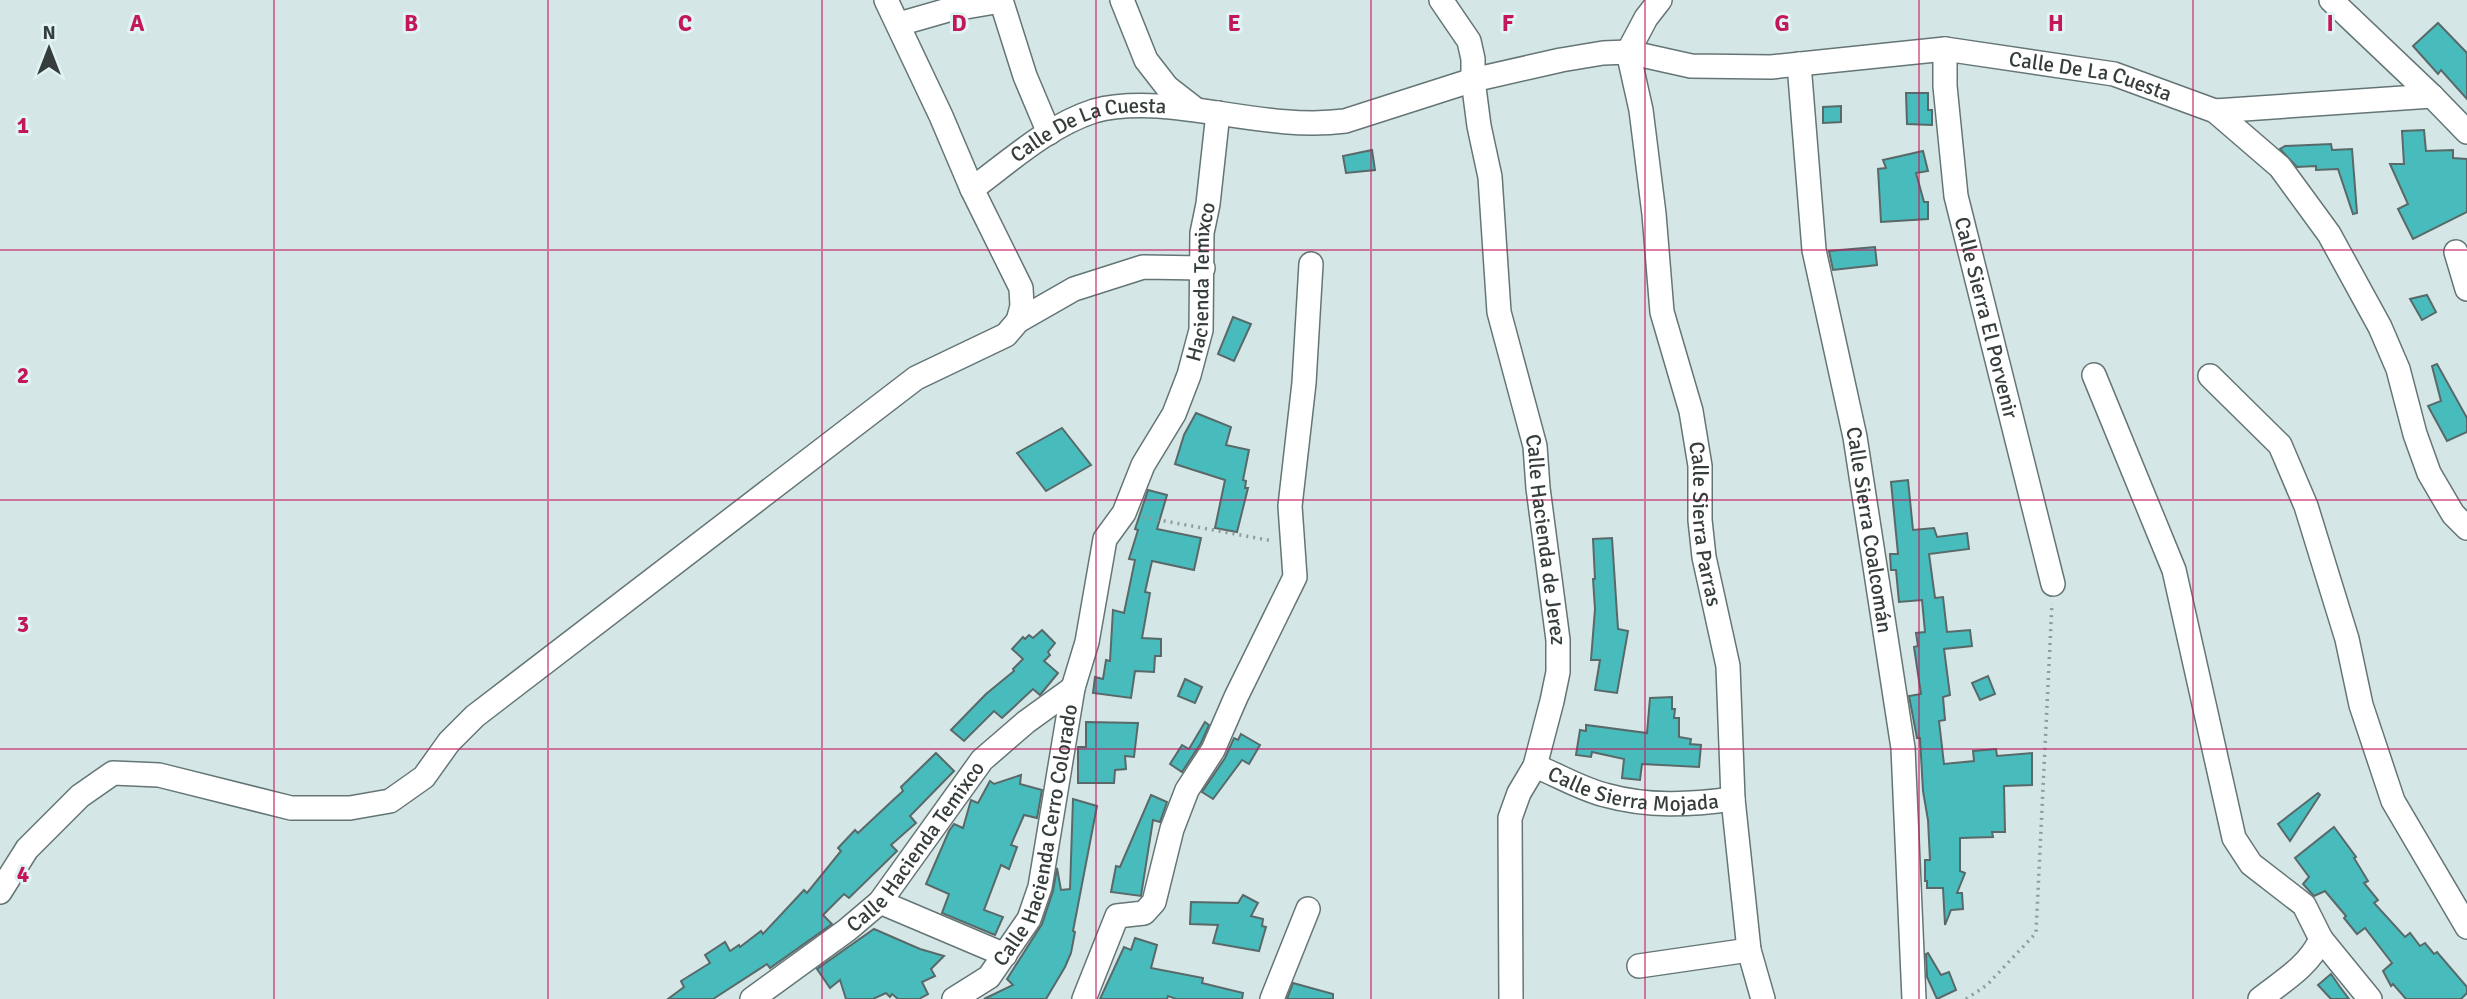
<svg xmlns="http://www.w3.org/2000/svg" width="2467" height="999" viewBox="0 0 2467 999" font-family="Signika,sans-serif">
	<style>
		.building { fill: #48bcbc; stroke: #596969; stroke-width: 2 }
		.lines { fill: none; stroke-linecap: round; stroke-linejoin: round }
		.minor-casing { stroke: #657575; stroke-width: 26 }
		.path { stroke: #8f9c9c; stroke-width: 3.5; stroke-dasharray: 2 5; stroke-linecap: butt }
		.minor { stroke: #fff; stroke-width: 23 }
		.grid { fill: none; stroke: #c2185b; stroke-width: 2; stroke-opacity: 0.55 }
		.labels { text-anchor: middle; stroke-width: 6; stroke-linejoin: round; paint-order: stroke }
		.street-label { font-size: 21px; fill: #363d3d; stroke: #e1f3f3 }
		.grid-label { font-size: 23px; text-anchor: middle; font-weight: bold; fill: #c2185b; stroke: #e1f3f3; stroke-width: 6; stroke-linejoin: round; paint-order: stroke }
	</style>
	<rect width="100%" height="100%" fill="#d4e6e6"/>
	<g class="building">
		<path d="M2438,23L2467,53V99L2441,70L2438,74L2413,46Z"/>
		<path d="M1906,93H1928V110H1932V125L1907,124Z"/>
		<path d="M1841,106V122L1823,123V107Z"/>
		<path d="M2424,130L2426,151L2453,150V158L2467,159V212L2413,239L2398,209L2408,204L2390,164H2404L2402,131Z"/>
		<path d="M2331,144L2332,150L2352,149L2357,213L2353,214L2338,169L2316,170V166L2297,167L2280,149L2285,146Z"/>
		<path d="M1372,150L1375,170L1346,173L1343,156Z"/>
		<path d="M1923,151L1928,171L1916,173L1924,202H1928V219L1881,222L1878,169L1886,168L1883,160Z"/>
		<path d="M1875,247L1877,265L1833,270L1829,251Z"/>
		<path d="M2427,295L2436,312L2422,320L2410,299Z"/>
		<path d="M1233,317L1251,324L1234,361L1218,354Z"/>
		<path d="M2437,364L2467,418V432L2447,441L2428,406L2441,401L2432,366Z"/>
		<path d="M1196,413L1231,427L1226,445L1249,450L1243,480L1246,481L1245,488H1248L1237,532L1215,528L1225,480L1175,464L1184,435Z"/>
		<path d="M1062,428L1091,465L1046,491L1017,453Z"/>
		<path d="M1908,480L1913,530L1934,528L1937,537L1967,533L1969,549L1929,554L1935,598L1943,597L1947,632L1970,630L1972,646L1944,649L1950,695L1943,697L1945,720L1939,721L1944,764L1974,761L1973,751L1996,749L1997,756L2032,753V785L2004,786L2005,832H1992L1993,837L1960,838V871L1965,873L1957,893H1962L1963,909L1951,910L1945,925L1943,888H1927V881H1925V860H1930L1928,820L1923,791L1920,738H1917L1909,696L1921,694L1914,647L1918,646L1916,633L1925,632L1922,600L1899,602L1896,570H1891L1890,554H1898L1891,482Z"/>
		<path d="M1148,490L1167,495L1157,529L1201,538L1194,570L1152,561L1145,592L1150,593L1142,638L1161,639V656H1155L1154,672L1135,671L1131,698L1093,693L1095,677L1103,679L1106,660L1110,661L1113,610L1124,613L1135,560L1129,559L1138,530L1135,529Z"/>
		<path d="M1612,538L1618,629L1628,631L1617,693L1595,690L1600,660H1591L1595,609L1593,579H1595L1593,539Z"/>
		<path d="M1042,630L1055,643L1048,652L1050,655L1044,661L1058,673L1040,695L1033,689L1002,718L994,711L964,741L951,730L986,694L1014,671L1013,669L1023,659L1012,649L1023,637L1025,639L1029,635L1033,638Z"/>
		<path d="M1988,676L1995,694L1980,700L1972,683Z"/>
		<path d="M1185,679L1202,687L1195,703L1178,696Z"/>
		<path d="M1672,697V709H1675L1674,718H1679V737L1691,739L1690,744L1701,745L1699,767L1642,764L1640,780L1622,778L1624,759L1592,752L1591,757L1576,755L1580,730L1586,731V725L1647,733L1650,698Z"/>
		<path d="M1086,722L1138,723L1134,757L1125,756L1126,769L1115,770L1114,783H1078V747H1086Z"/>
		<path d="M1205,722L1209,725L1201,743L1182,772L1170,764L1182,745L1189,749Z"/>
		<path d="M1241,734L1260,745L1249,764L1242,760L1213,799L1202,792L1225,758L1234,738L1238,740Z"/>
		<path d="M936,753L954,771L910,816L916,823L891,845L897,851L849,898L844,894L823,915L832,924L770,968L767,964L713,999H668L684,987L681,981L710,963L705,955L725,942L730,951L739,945L740,947L761,931L763,934L804,890L807,893L841,851L838,848L855,830L858,833L891,802L903,791L901,787Z"/>
		<path d="M1021,775L1020,784L1042,790L1037,818L1024,815L1011,845L1017,847L1009,869L1001,865L984,910L1003,917L995,935L942,913L949,894L926,884L949,831L954,824L963,828L971,800L978,803L990,781L994,784Z"/>
		<path d="M2318,793L2320,795L2290,841L2278,824Z"/>
		<path d="M1151,795L1167,802L1160,822L1153,820L1141,896L1111,892L1116,866L1120,867Z"/>
		<path d="M1073,799L1097,806L1073,931L1075,932L1071,953L1065,967L1046,999H984L1013,985L1007,979L1042,924L1053,891L1057,868L1061,890L1070,889Z"/>
		<path d="M2334,827L2356,857L2354,858L2368,881L2364,883L2378,900L2374,903L2405,937L2410,933L2420,946L2425,943L2434,954L2437,952L2467,987V993L2461,999H2406L2393,984L2391,986L2383,971L2392,963L2365,928L2357,934L2344,918L2346,916L2325,891L2314,896L2303,884L2309,877L2295,858Z"/>
		<path d="M1243,895L1258,903L1251,916L1263,919L1262,926L1266,927L1259,951L1213,943L1218,925L1190,924L1191,902L1238,903Z"/>
		<path d="M874,929L920,949L944,956L931,969L935,976L922,982L928,994L919,999H898L892,994L890,997L886,993L873,999H846L840,980L830,988L817,969Z"/>
		<path d="M1135,938L1157,945L1151,968L1203,978L1202,983L1243,993L1242,999H1176L1168,996L1167,999H1100L1124,947L1131,950Z"/>
		<path d="M1928,953L1941,975L1949,972L1956,990L1937,999L1927,977L1926,954Z"/>
		<path d="M2331,974L2340,987L2349,999H2331L2318,985Z"/>
		<path d="M1293,983L1333,994V999H1287Z"/>
	</g>
	<g class="lines">
		<defs>
			<g id="minor">
				<path d="M886,0L941,116L972,189L1021,288L1022,306L1018,321"/>
				<path d="M1001,0L1025,76L1049,133"/>
				<path d="M1122,0L1146,60L1167,87L1194,108"/>
				<path id="s1" d="M1441,0L1469,41L1473,59V80L1479,126L1490,177L1499,312L1535,446L1538,488L1558,640V672L1552,701L1535,766L1519,793L1510,818L1511,999"/>
				<path id="s2" d="M1660,0L1646,18L1628,52L1641,110L1654,214L1662,312L1691,411L1700,466V520L1704,557L1728,666L1733,799L1749,950L1763,999"/>
				<path d="M2331,0L2432,96L2467,132"/>
				<path d="M899,24L948,10L1001,1"/>
				<path id="s3" d="M1945,49V86L1956,196L2053,584"/>
				<path id="s4" d="M1799,64L1814,250L1855,437L1903,748L1914,999"/>
				<path d="M2215,111L2432,96"/>
				<path id="s5" d="M972,189C1010,161 1048,126 1094,111C1115,105 1136,105 1158,106C1219,110 1283,129 1345,121L1473,80L1561,60L1603,53L1628,52L1691,66L1771,67L1945,49L2114,74L2215,111L2280,167L2329,234L2380,327L2398,369L2415,434L2429,473L2453,514L2467,528"/>
				<path d="M2456,252L2467,289"/>
				<path d="M2094,375L2174,570L2234,838L2251,864L2304,905L2321,939L2370,999"/>
				<path d="M2210,376L2280,445L2306,506L2347,639L2361,705L2393,801L2467,927"/>
				<path id="s6" d="M1535,766C1558,775 1581,789 1605,795C1648,807 1689,805 1733,799"/>
				<path d="M0,892L27,849L80,796L113,773L159,775L291,808H350L390,801L424,777L449,742L475,716L916,378L1006,335L1018,321L1074,289L1143,267L1203,268"/>
				<path d="M880,902L1005,955"/>
				<path d="M1639,966L1749,950"/>
				<path id="s7" d="M752,999L847,930L880,902L982,760L1026,722L1073,688"/>
				<path id="s8" d="M954,999L989,977L1029,919L1040,887L1073,688L1087,642L1105,539L1124,513L1143,465L1174,414L1189,375L1201,330L1202,233L1208,204L1218,113"/>
				<path d="M1084,999L1117,916L1144,913L1154,902L1172,829L1187,790L1213,750L1236,697L1295,577L1290,506L1304,383L1311,264"/>
				<path d="M1272,999L1308,909"/>
				<path d="M2260,999C2283,981 2309,966 2321,939"/>
			</g>
		</defs>
		<use href="#minor" class="minor-casing"/>
		<g class="path">
			<path d="M1143,517L1273,541"/>
			<path d="M1966,999L1987,985L2036,933L2052,603"/>
		</g>
		<use href="#minor" class="minor"/>
	</g>
	<path class="grid" d="M274,0V999M548,0V999M822,0V999M1096,0V999M1371,0V999M1645,0V999M1919,0V999M2193,0V999M0,250H2467M0,500H2467M0,749H2467"/>
	<g class="labels">
		<g class="street-label">
			<text dy="7" stroke="none"><textPath href="#s5" startOffset="1158">Calle De La Cuesta</textPath></text>
			<text dy="7" stroke="none"><textPath href="#s5" startOffset="135">Calle De La Cuesta</textPath></text>
			<text dy="7" stroke="none"><textPath href="#s8" startOffset="780">Hacienda Temixco</textPath></text>
			<text dy="7" stroke="none"><textPath href="#s3" startOffset="273">Calle Sierra El Porvenir</textPath></text>
			<text dy="7" stroke="none"><textPath href="#s2" startOffset="541">Calle Sierra Parras</textPath></text>
			<text dy="7" stroke="none"><textPath href="#s4" startOffset="472">Calle Sierra Coalcomán</textPath></text>
			<text dy="7" stroke="none"><textPath href="#s1" startOffset="556">Calle Hacienda de Jerez</textPath></text>
			<text dy="7" stroke="none"><textPath href="#s6" startOffset="103">Calle Sierra Mojada</textPath></text>
			<text dy="7" stroke="none"><textPath href="#s8" startOffset="194">Calle Hacienda Cerro Colorado</textPath></text>
			<text dy="7" stroke="none"><textPath href="#s7" startOffset="226">Calle Hacienda Temixco</textPath></text>
		</g>
	</g>
	<g class="grid-label">
		<text x="137" y="31">A</text>
		<text x="411" y="31">B</text>
		<text x="685" y="31">C</text>
		<text x="959" y="31">D</text>
		<text x="1234" y="31">E</text>
		<text x="1508" y="31">F</text>
		<text x="1782" y="31">G</text>
		<text x="2056" y="31">H</text>
		<text x="2330" y="31">I</text>
		<text x="23" y="133">1</text>
		<text x="23" y="383">2</text>
		<text x="23" y="632">3</text>
		<text x="23" y="882">4</text>
	</g>
	<g transform="translate(49 49)" stroke="#e1f3f3" stroke-width="5" paint-order="stroke">
	<path d="M0-5L12 26L0 18L-12 26Z" fill="#363d3d"/>
	<text y="-10" font-size="19" font-weight="bold" text-anchor="middle" fill="#363d3d">N</text>
	</g>
</svg>
